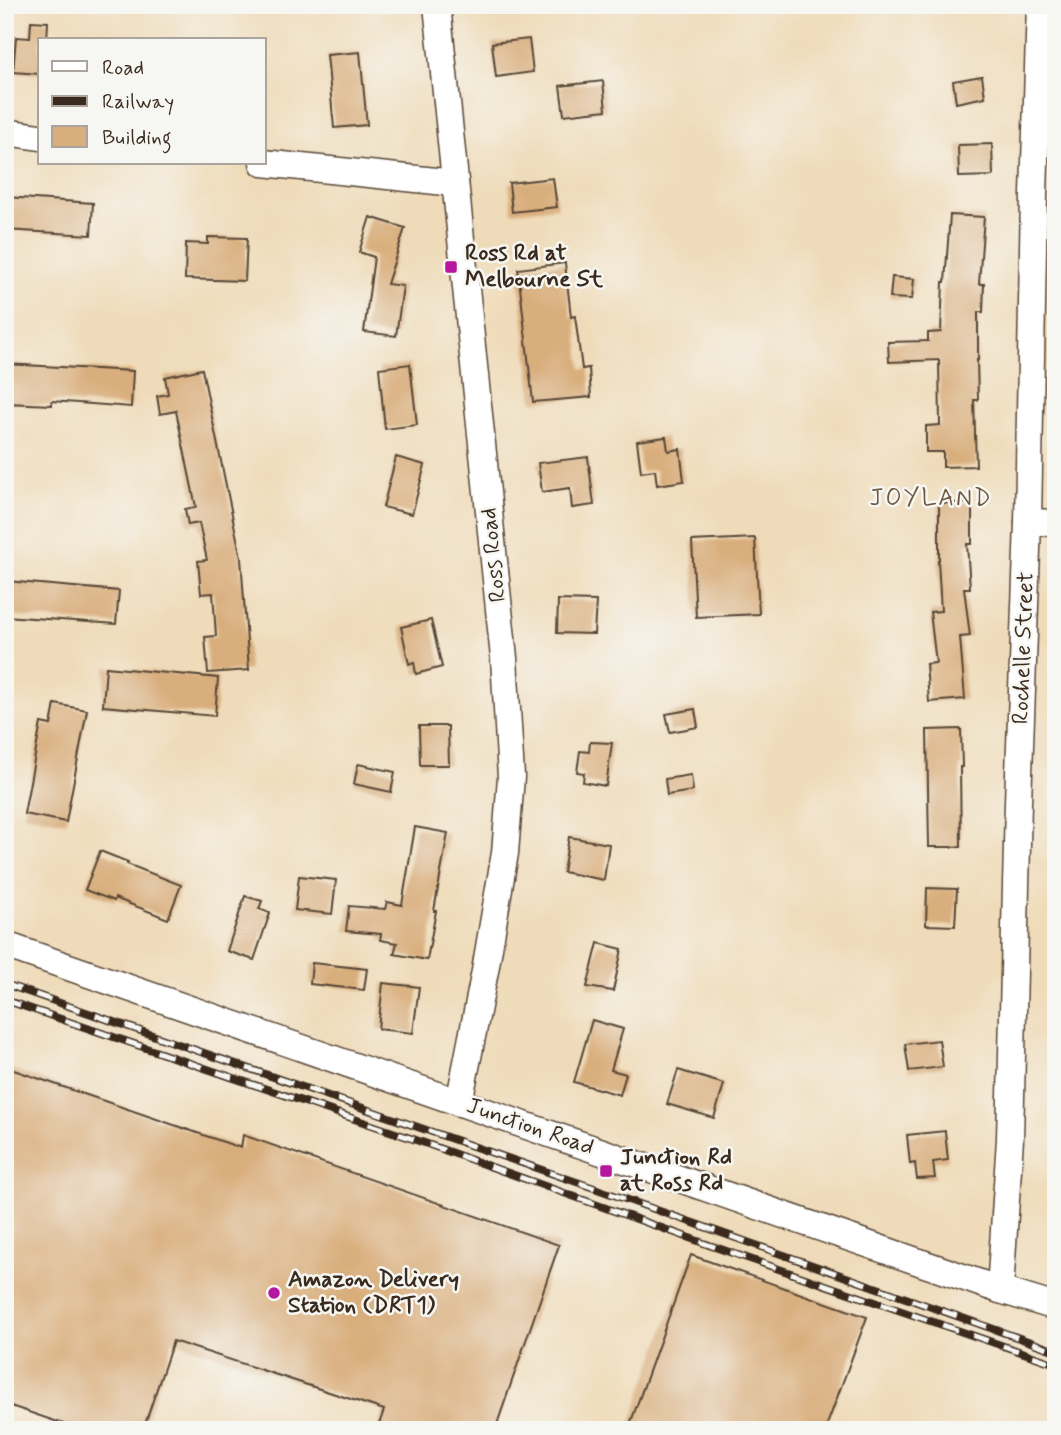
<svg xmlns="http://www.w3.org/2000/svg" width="1061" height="1435" font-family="Mynerve,sans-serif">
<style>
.building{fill:#d9ae7d}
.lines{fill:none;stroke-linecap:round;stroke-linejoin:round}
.minor-casing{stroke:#564535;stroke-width:29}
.minor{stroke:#fff;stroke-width:26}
.rail-casing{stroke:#3b2a1e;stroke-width:8}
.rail{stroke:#f6f6f2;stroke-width:5;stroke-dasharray:16;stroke-linecap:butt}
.poi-dot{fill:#b5179e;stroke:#f6f6f2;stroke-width:2.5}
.labels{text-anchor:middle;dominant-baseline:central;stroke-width:5;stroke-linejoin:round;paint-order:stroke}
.poi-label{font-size:23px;font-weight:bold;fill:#3b2a1e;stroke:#f6f6f2;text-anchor:start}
.street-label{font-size:23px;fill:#3b2a1e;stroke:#f6f6f2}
.neighbourhood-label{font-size:24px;letter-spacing:2px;fill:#72583f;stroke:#f6f6f2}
</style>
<rect width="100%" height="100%" fill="#f6f6f2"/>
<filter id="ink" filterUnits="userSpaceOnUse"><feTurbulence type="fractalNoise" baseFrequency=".0143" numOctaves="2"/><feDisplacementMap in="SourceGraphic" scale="14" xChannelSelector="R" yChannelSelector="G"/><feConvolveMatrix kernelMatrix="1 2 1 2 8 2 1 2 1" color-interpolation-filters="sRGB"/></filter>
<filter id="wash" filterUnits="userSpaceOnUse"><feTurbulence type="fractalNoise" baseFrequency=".00686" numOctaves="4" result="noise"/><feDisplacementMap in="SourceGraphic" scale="28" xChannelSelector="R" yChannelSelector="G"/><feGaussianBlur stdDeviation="1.57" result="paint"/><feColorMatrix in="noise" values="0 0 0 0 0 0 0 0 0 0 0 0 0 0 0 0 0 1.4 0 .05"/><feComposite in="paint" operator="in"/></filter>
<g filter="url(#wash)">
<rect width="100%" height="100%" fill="#efdbb9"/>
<g id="blocks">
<g class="building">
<path d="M 31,21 L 48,22 L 47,40 L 40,40 L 40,74 L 13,72 L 16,37 L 30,38 Z"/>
<path d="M 529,39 L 533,72 L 496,77 L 492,43 Z"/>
<path d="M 360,52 L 367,125 L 334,128 L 327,55 Z"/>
<path d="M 982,76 L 985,97 L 956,103 L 953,81 Z"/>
<path d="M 603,81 L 606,110 L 564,115 L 560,86 Z"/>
<path d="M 992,144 L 993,176 L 959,177 L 958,145 Z"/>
<path d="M 553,178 L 557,207 L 512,212 L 509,183 Z"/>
<path d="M 5,197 L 93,203 L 91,235 L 5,230 Z"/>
<path d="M 950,215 L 984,217 L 979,284 L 984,284 L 983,312 L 978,312 L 978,360 L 977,360 L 978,400 L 974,400 L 976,466 L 943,467 L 943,452 L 926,452 L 926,426 L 940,425 L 939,360 L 889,362 L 888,342 L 928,341 L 928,333 L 941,332 L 943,282 L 945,282 Z"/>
<path d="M 370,217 L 405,228 L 387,284 L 403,286 L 396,336 L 364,332 L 374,257 L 359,252 Z"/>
<path d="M 208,237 L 247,238 L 245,281 L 185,279 L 186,243 L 208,244 Z"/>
<path d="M 565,263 L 571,317 L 575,316 L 582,369 L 589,368 L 591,397 L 533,402 L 518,269 Z"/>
<path d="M 892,277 L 914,279 L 912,299 L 890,298 Z"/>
<path d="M 5,364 L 133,371 L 131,407 L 52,401 L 52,405 L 5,403 Z"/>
<path d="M 410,364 L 417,425 L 385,429 L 379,368 Z"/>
<path d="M 202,369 L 241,558 L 249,670 L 208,673 L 205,637 L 216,636 L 213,593 L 201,594 L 198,561 L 207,560 L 199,523 L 188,525 L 185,509 L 196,507 L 176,411 L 160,414 L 157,396 L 168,394 L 165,377 Z"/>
<path d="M 666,437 L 668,451 L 680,449 L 684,481 L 657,485 L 655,470 L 641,472 L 637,441 Z"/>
<path d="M 396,457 L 425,465 L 412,514 L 383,507 Z"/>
<path d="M 588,457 L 594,505 L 572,508 L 570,488 L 542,492 L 538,463 Z"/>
<path d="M 939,503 L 972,503 L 972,544 L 967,544 L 970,588 L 964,588 L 970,636 L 960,637 L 965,699 L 929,702 L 926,664 L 936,663 L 930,612 L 941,611 L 938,560 L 939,560 Z"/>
<path d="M 755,538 L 759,614 L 696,617 L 692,541 Z"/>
<path d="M 6,581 L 119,591 L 116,624 L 5,616 Z"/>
<path d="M 558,600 L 596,601 L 594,634 L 557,633 Z"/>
<path d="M 431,620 L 442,667 L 416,674 L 414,662 L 409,664 L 401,627 Z"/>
<path d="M 106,667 L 218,678 L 215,716 L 103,706 Z"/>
<path d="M 55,704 L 87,710 L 66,822 L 24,814 L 41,723 L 51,725 Z"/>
<path d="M 695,709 L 698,727 L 670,732 L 666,714 Z"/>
<path d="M 419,726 L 448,726 L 449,765 L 420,765 Z"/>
<path d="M 961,729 L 962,767 L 960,767 L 961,847 L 929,847 L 927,730 Z"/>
<path d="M 590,742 L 612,743 L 606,786 L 583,782 L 584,773 L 577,772 L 580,751 L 589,752 Z"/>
<path d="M 358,764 L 395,772 L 391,792 L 354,784 Z"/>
<path d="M 691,775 L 693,791 L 667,795 L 665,779 Z"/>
<path d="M 415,827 L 448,833 L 434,911 L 436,911 L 427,960 L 394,954 L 397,943 L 380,940 L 381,934 L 346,931 L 349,906 L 385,909 L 387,902 L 402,905 Z"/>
<path d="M 569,837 L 609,844 L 604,880 L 563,872 Z"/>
<path d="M 100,851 L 128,862 L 127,864 L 181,885 L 168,919 L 115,898 L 114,901 L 85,890 Z"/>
<path d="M 299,876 L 336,880 L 332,914 L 295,910 Z"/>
<path d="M 927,888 L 957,889 L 955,926 L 926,925 Z"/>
<path d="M 245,896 L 262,901 L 259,909 L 270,913 L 254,960 L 227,951 Z"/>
<path d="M 598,943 L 622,949 L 613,991 L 587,987 Z"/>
<path d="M 312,963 L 367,969 L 364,990 L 310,984 Z"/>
<path d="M 383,983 L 419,987 L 413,1033 L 378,1029 Z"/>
<path d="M 592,1020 L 623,1029 L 611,1070 L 626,1074 L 620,1095 L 574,1082 Z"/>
<path d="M 939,1040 L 943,1067 L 909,1071 L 905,1044 Z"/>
<path d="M 5,1067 L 241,1148 L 243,1135 L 559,1245 L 495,1430 L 377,1430 L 384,1410 L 173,1341 L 143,1430 L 81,1430 L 5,1404 Z"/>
<path d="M 678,1070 L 724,1084 L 714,1118 L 667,1104 Z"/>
<path d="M 945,1131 L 948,1160 L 933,1162 L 935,1178 L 917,1179 L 915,1163 L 910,1164 L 907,1135 Z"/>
<path d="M 691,1255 L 867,1317 L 825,1430 L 628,1430 Z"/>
</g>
</g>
</g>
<g filter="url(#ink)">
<use href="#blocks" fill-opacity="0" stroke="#564535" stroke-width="2"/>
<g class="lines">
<defs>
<g id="minor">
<path d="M 437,5 L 504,658 L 511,777 L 505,853 L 485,971 L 459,1103"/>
<path d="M 5,132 L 40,137"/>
<path d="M 263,163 L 455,183"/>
<path d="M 1028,522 L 1056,523"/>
<path d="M 5,945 L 1000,1290 L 1056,1307"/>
<path d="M 1000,1290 L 1010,1139 L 1018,802 L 1028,522 L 1034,194 L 1040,5"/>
</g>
</defs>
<use href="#minor" class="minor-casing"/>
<use href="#minor" class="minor"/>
<defs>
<g id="rail">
<path d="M 5,984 L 597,1189 L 1056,1351"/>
<path d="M 5,1000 L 419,1141 L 709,1245 L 1056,1364"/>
</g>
</defs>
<use href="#rail" class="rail-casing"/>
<use href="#rail" class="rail"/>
</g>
</g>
<g class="poi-dot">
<rect x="444" y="260" width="14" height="14" rx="3.5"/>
<rect x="599" y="1164" width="14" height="14" rx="3.5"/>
<circle cx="274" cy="1293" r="7"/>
</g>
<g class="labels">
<g class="poi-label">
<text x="465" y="254">Ross Rd at<tspan x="465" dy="26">Melbourne St</tspan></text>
<text x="620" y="1158">Junction Rd<tspan x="620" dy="26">at Ross Rd</tspan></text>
<text x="288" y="1280">Amazon Delivery<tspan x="288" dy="26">Station (DRT1)</tspan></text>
</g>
<g class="street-label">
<text transform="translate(494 555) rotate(-96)">Ross Road</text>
<text transform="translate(1024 648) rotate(-88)">Rochelle Street</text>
<text transform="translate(530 1127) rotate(19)">Junction Road</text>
</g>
<g class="neighbourhood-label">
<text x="931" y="498">JOYLAND</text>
</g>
</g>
<rect width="1061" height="1435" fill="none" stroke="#f6f6f2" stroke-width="28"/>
<rect x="38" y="38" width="228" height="126" fill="#f6f6f2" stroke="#aba49d" stroke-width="2"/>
<rect x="52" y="61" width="35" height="10" fill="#ffffff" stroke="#aba49d" stroke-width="2"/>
<text x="102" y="74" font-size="21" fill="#3b2a1e">Road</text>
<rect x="52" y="96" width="35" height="10" fill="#3b2a1e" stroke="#aba49d" stroke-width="2"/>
<text x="102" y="108" font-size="21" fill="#3b2a1e">Railway</text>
<rect x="52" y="126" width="35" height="21" fill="#d9ae7d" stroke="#aba49d" stroke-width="2"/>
<text x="102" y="144" font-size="21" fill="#3b2a1e">Building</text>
</svg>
